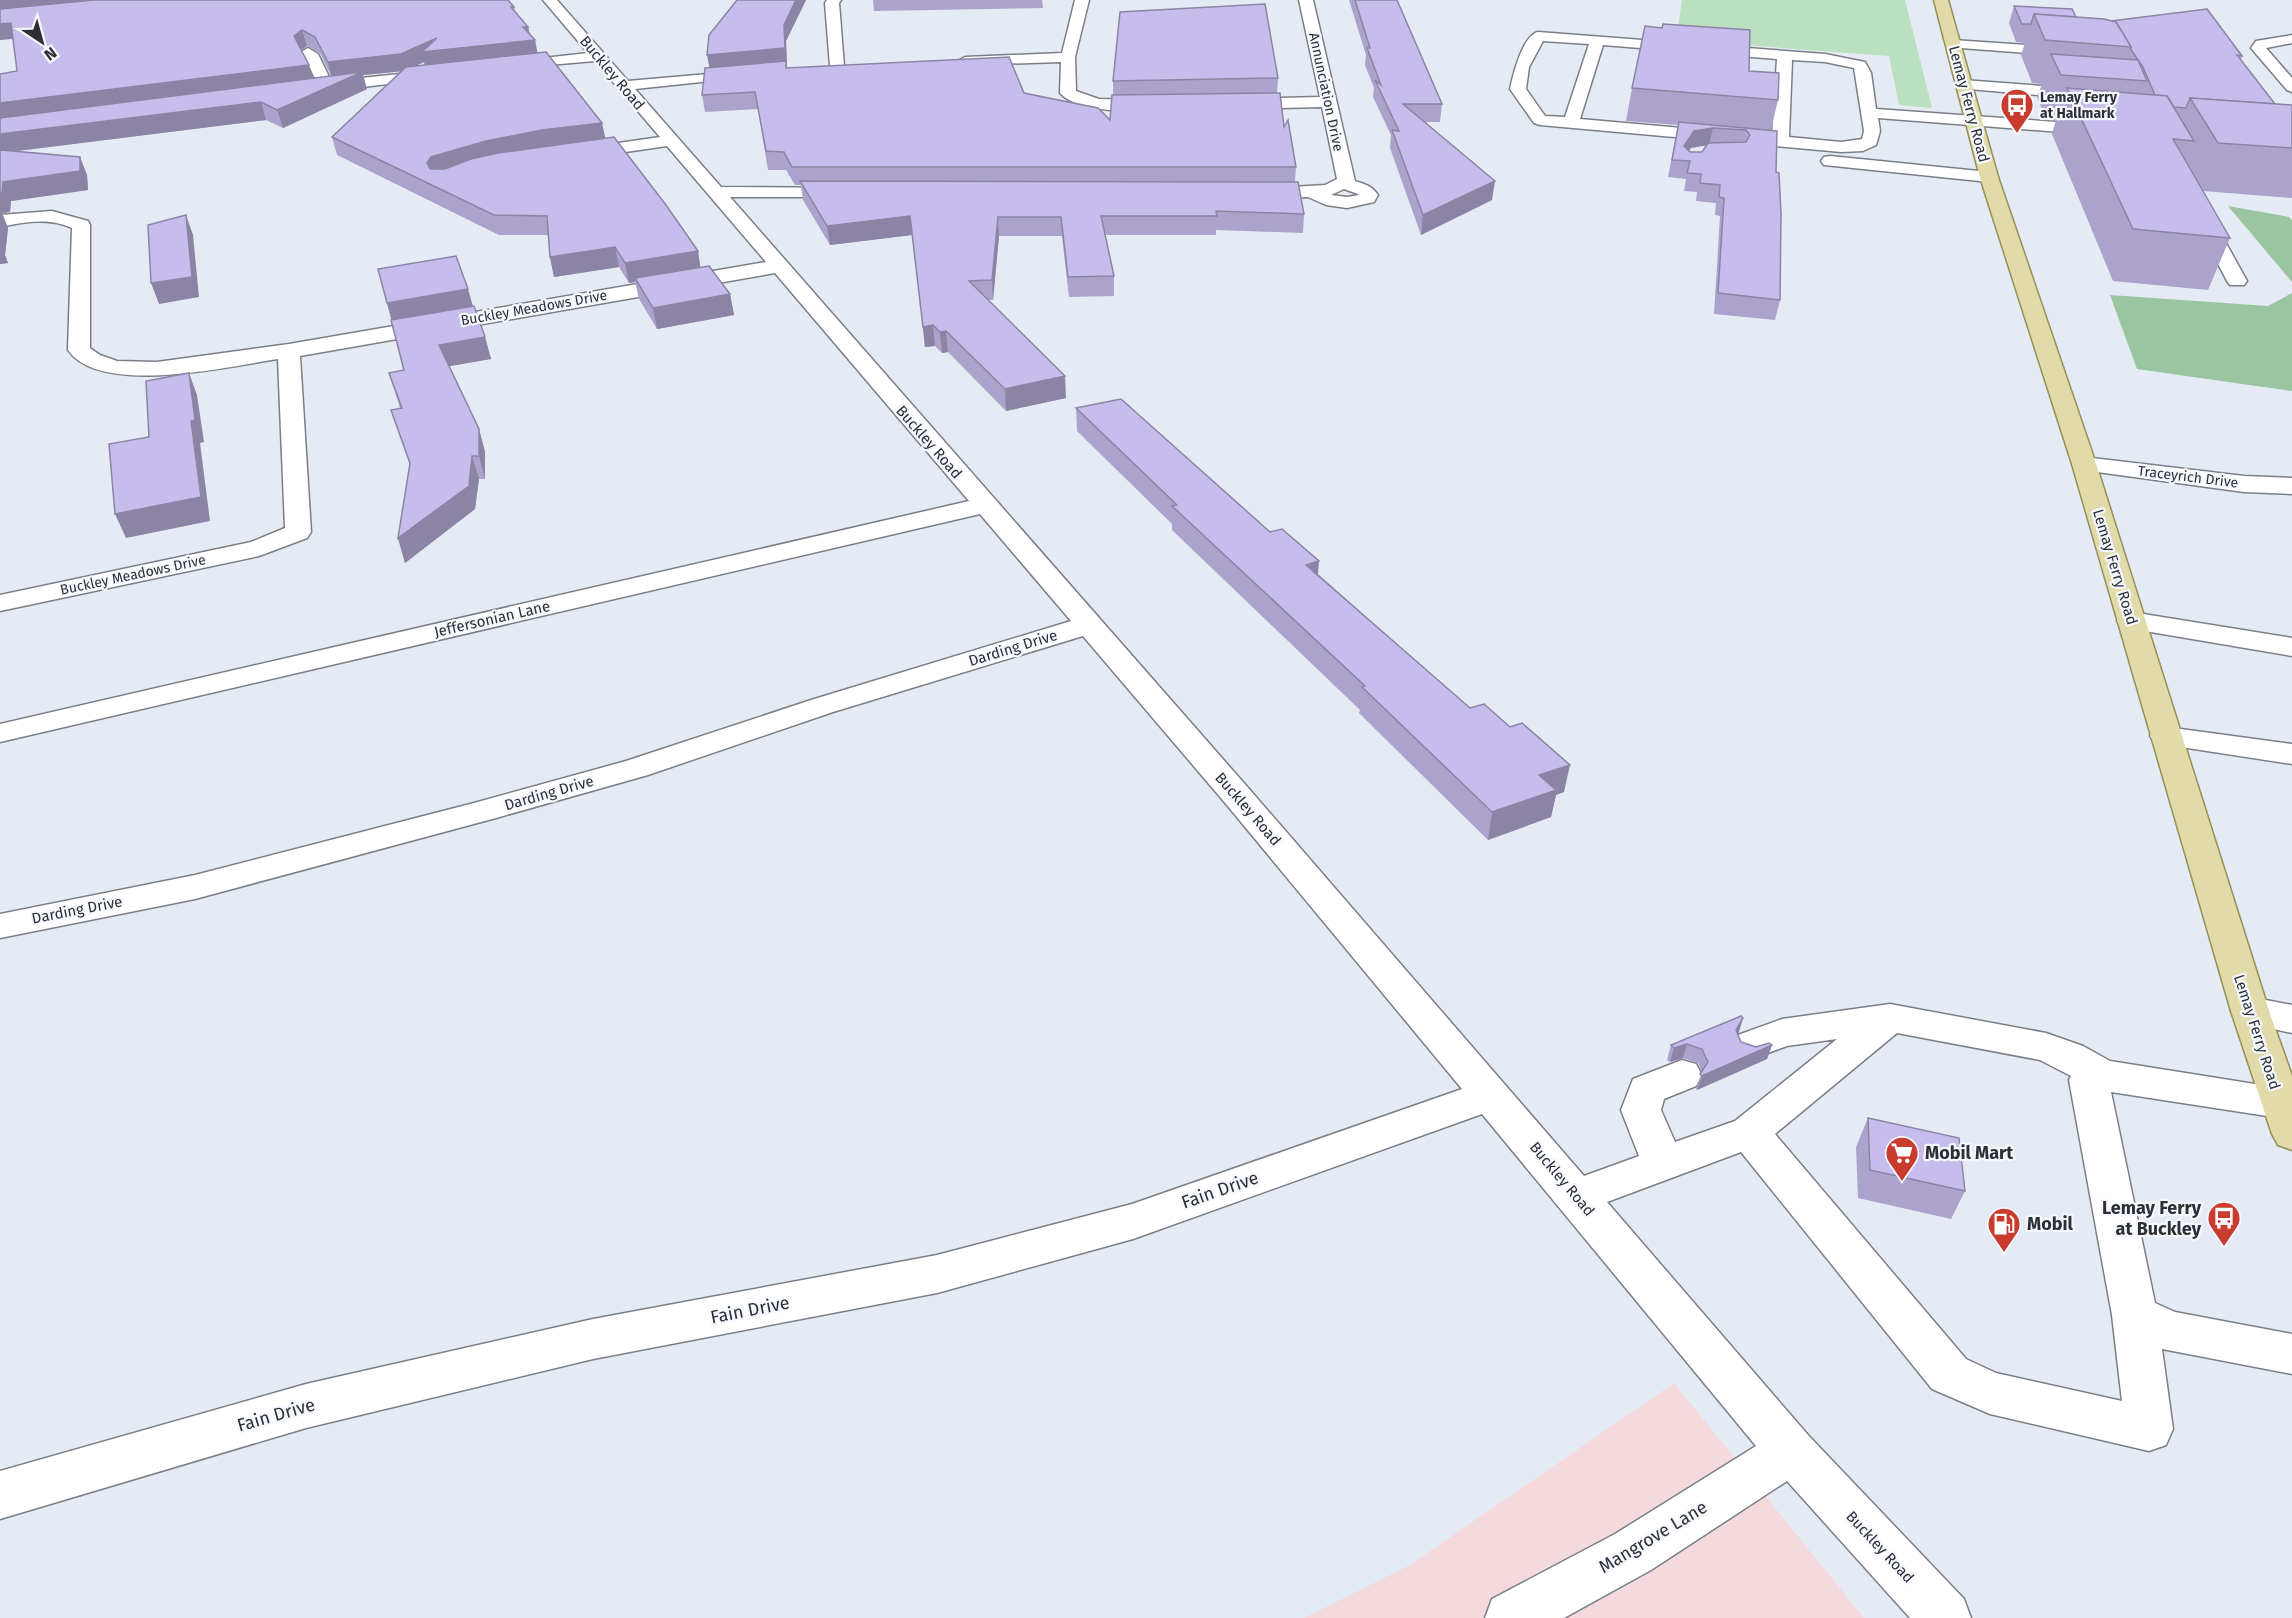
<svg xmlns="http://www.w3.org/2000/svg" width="2292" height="1618" font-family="'Fira Sans',sans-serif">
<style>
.commercial{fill:#f4d9dd}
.green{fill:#bbe0bf}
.forest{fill:#9bc4a0}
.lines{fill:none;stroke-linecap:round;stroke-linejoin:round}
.minor-casing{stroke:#7a7f87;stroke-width:3}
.major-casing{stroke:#958f5a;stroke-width:3}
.minor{fill:#fff;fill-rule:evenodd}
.major{fill:#e1daa9;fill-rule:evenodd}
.wall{fill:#aba3cb;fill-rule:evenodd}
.shaded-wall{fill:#8b84a5}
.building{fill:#c7bdec;stroke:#8b84a5;stroke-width:1.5;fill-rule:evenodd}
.labels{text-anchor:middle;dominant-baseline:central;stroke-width:4.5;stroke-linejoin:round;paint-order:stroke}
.far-street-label{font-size:14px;fill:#2d2f32;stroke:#f5f8fe}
.far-poi-label{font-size:14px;font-weight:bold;fill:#2d2f32;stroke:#f5f8fe;text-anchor:start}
.street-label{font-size:15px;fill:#2d2f32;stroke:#f5f8fe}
.near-poi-label{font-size:18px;font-weight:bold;fill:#2d2f32;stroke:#f5f8fe;text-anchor:start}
.near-street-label{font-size:18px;fill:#2d2f32;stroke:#f5f8fe}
</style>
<rect width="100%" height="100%" fill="#e5ebf4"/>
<path class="commercial" d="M 1674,1383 L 1864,1618 L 1304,1618 L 1410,1565 Z"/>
<path class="green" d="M 1682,0 L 1905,0 L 1932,108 L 1899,105 L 1889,56 L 1676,40 Z"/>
<g class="forest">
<path d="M 2228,206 L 2289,217 L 2292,220 L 2292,282 Z"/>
<path d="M 2292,293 L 2292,391 L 2137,369 L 2110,295 L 2268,306 Z"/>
</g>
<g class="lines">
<defs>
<g id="minor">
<path d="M 543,0 L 557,0 L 628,81 L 754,70 L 756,73 L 754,76 L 749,77 L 635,89 L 721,187 L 854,188 L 857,192 L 854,196 L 848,197 L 730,197 L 1250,790 L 1584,1176 L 1639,1156 L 1621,1110 L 1633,1079 L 1682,1060 L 1696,1064 L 1702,1075 L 1696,1086 L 1664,1099 L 1661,1110 L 1675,1142 L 1735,1121 L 1837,1039 L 1787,1046 L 1752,1059 L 1738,1055 L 1733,1045 L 1738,1035 L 1782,1019 L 1890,1004 L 2046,1033 L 2083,1046 L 2110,1061 L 2280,1088 L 2292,1091 L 2292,1115 L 2280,1118 L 2111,1092 L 2155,1303 L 2175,1312 L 2292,1334 L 2292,1374 L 2162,1349 L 2173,1429 L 2166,1445 L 2149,1451 L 1990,1414 L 1932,1389 L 1741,1152 L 1607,1202 L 1808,1435 L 1964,1599 L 1971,1618 L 1910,1618 L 1787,1481 L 1651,1570 L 1564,1618 L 1485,1618 L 1492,1599 L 1615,1534 L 1756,1446 L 1482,1114 L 1133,1239 L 937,1293 L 593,1359 L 306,1428 L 0,1519 L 0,1471 L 306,1384 L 593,1319 L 937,1255 L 1132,1204 L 1462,1089 L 1226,804 L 1083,636 L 833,712 L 648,775 L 496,818 L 195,899 L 0,938 L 0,914 L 195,875 L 474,803 L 626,761 L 811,700 L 1071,621 L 980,514 L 0,742 L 0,724 L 969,501 L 775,273 L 300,356 L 311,532 L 307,538 L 259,556 L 0,611 L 0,595 L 251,542 L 285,528 L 278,359 C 230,366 100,397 68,350 L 72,228 C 49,217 24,222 0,227 L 0,215 L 52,211 L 88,221 L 90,225 L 90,348 L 100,355 L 117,361 L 157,362 L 289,344 L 766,262 L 667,146 L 577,159 L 571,158 L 569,154 L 571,150 L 577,149 L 660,137 L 595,61 L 503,69 L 501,66 L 508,62 L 588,53 ZM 1897,1033 L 2040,1060 L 2071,1076 L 2069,1080 L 2112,1315 L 2122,1401 L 1996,1373 L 1966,1359 L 1775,1134 Z"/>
<path d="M 827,0 L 841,0 L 839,3 L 844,66 L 837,70 L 830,66 L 825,3 Z"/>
<path d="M 1075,0 L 1089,0 L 1075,57 L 1076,91 L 1099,99 L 1155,100 L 1163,105 L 1161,108 C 1138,114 1076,112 1060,93 L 1061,62 L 965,65 L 958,61 L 965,57 L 1062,53 Z"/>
<path d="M 1299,0 L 1313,0 L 1355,181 C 1365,184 1372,186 1378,195 L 1374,202 L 1347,208 L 1326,205 L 1308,197 L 1256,199 L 1250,198 L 1247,194 L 1250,190 L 1256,189 L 1325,185 L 1337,179 L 1322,107 L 1237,109 L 1229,104 L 1237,99 L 1320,97 ZM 1344,189 L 1358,194 L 1359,195 L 1347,197 L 1331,195 Z"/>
<path d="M 1538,32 L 1825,54 L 1865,62 L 1871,73 L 1876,109 L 2099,125 L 2107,130 L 2099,135 L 1878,118 L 1880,131 L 1876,145 L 1863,151 L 1841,152 L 1540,125 L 1534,123 L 1510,89 C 1513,75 1523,35 1538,32 ZM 1543,41 L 1589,44 L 1565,117 L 1545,116 L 1526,89 L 1529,67 ZM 1603,45 L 1777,59 L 1772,136 L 1580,119 ZM 1792,60 L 1825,62 L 1854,68 L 1864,131 L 1862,139 L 1841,142 L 1789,137 Z"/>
<path d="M 2292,35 L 2292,43 L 2266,48 L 2292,78 L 2292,92 L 2287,90 L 2251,48 L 2256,41 Z"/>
<path d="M 1953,40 L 2069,48 L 2076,52 L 2069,56 L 1948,47 L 1946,44 Z"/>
<path d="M 308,48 L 318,54 L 331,81 L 439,70 L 446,74 L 439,78 L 320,92 L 312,87 L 317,83 L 306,59 L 301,52 Z"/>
<path d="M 1963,80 L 2083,89 L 2091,94 L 2083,99 L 1958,88 L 1955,85 Z"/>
<path d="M 1830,156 L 1989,172 L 1995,173 L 1998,177 L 1995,181 L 1989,182 L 1824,165 L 1821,161 L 1824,157 Z"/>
<path d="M 2202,210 L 2209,212 L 2211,216 L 2247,281 L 2244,285 L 2230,285 L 2227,281 L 2193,216 L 2195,212 Z"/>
<path d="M 2084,457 L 2244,476 L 2292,478 L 2292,494 L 2244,492 L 2075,469 L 2072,464 L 2075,459 Z"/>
<path d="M 2131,612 L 2292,638 L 2292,656 L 2121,627 L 2117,621 L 2121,615 Z"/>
<path d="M 2166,727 L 2292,744 L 2292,764 L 2155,743 L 2150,736 L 2155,729 Z"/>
<path d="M 2250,997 L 2292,1005 L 2292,1033 L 2237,1021 L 2231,1011 L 2237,1001 Z"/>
</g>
<path id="major" d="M 1934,0 L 1948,0 L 1998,177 L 2096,464 L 2269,1011 L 2292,1076 L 2292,1150 L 2278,1145 L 2272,1134 L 2231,1011 L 2072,464 L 1980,177 Z"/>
</defs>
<use href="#minor" class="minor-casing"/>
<use href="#major" class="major-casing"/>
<use href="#minor" class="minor"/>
<use href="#major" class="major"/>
</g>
<g class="wall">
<path d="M 0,0 L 514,7 L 515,11 L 528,27 L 530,35 L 535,40 L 537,53 L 605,138 L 698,251 L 700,267 L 730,294 L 734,315 L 657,329 L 639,299 L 635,282 L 629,283 L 619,267 L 554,277 L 550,257 L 548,235 L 499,235 L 337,155 L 332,137 L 402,71 L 363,75 L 367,89 L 283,128 L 266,120 L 17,151 L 80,157 L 87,175 L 88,190 L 11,201 L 10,212 L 2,213 L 8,228 L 5,255 L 8,263 L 0,264 L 0,74 L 17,71 L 13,39 L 0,40 ZM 307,46 L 320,53 L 331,76 L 313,78 L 301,50 ZM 424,62 L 425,65 L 415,66 Z"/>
<path d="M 737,0 L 806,0 L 786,41 L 787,68 L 1024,93 L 1110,120 L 1113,95 L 1113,81 L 1278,78 L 1277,93 L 1284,127 L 1296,167 L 1295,182 L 1304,214 L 1303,233 L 1216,230 L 1216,235 L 1105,235 L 1114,276 L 1114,296 L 1069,297 L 1062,236 L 999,236 L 993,300 L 988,300 L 1066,398 L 1006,411 L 948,352 L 942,353 L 935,346 L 925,347 L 912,235 L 830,245 L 803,200 L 801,185 L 795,185 L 786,170 L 768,170 L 758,109 L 705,112 L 702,95 L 709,68 Z"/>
<path d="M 873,0 L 1042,0 L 1043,8 L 874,11 Z"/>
<path d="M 1349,0 L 1397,0 L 1442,104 L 1440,122 L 1424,122 L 1492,200 L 1421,235 L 1390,148 L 1391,135 L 1373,97 L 1374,88 L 1365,65 L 1366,55 Z"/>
<path d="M 2014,6 L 2076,17 L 2242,56 L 2241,60 L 2275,104 L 2292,105 L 2292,198 L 2203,191 L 2230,238 L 2208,290 L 2113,281 L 2052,134 L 2056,120 L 2046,119 L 2037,97 L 2042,84 L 2032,83 L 2021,55 L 2025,43 L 2016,42 L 2009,23 Z"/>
<path d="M 1662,28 L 1749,71 L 1778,100 L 1771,130 L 1776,172 L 1780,300 L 1775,320 L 1714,314 L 1720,216 L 1715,215 L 1716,203 L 1696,201 L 1697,192 L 1684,191 L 1686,179 L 1668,177 L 1678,125 L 1626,121 L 1632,88 ZM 1706,145 L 1702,152 L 1690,152 L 1689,151 L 1691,148 Z"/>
<path d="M 387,303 L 473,306 L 485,337 L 491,359 L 449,366 L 479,429 L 485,452 L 485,479 L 479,479 L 475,509 L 405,563 L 398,538 L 410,466 L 391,410 L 400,408 L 389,373 L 404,370 Z"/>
<path d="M 1076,408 L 1318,574 L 1564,792 L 1556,795 L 1551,817 L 1488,840 L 1359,713 L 1360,710 L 1172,530 L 1172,524 L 1168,520 L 1077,431 Z"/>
<path d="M 1743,1018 L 1737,1034 L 1741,1042 L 1756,1047 L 1772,1045 L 1767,1059 L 1697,1090 L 1696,1089 L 1702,1072 L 1698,1063 L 1683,1058 L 1670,1062 L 1667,1060 L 1671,1045 Z"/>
<path d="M 1868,1118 L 1965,1191 L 1951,1219 L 1858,1198 L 1856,1147 Z"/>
</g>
<g class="shaded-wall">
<path d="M 0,0 L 127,0 L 0,13 Z"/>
<path d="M 796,0 L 806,0 L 786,41 L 787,64 L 786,65 L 788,77 L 710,71 L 707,55 L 784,25 Z"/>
<path d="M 11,23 L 17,38 L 0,40 L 0,24 Z"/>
<path d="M 528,27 L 531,40 L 535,40 L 538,56 L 426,68 L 424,62 L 405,71 L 363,75 L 367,89 L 283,128 L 277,110 L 332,79 L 328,62 L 437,38 Z"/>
<path d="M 302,30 L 307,46 L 299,52 L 294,36 Z"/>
<path d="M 309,65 L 314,81 L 0,122 L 0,103 Z"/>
<path d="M 261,102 L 266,120 L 9,152 L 1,150 L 1,134 Z"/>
<path d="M 602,123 L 606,141 L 436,176 L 427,163 L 431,157 L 486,141 L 542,130 Z"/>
<path d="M 1713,128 L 1709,145 L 1691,148 L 1682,161 L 1684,146 L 1694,131 Z"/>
<path d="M 80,157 L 87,175 L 88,190 L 11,201 L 10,212 L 2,213 L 8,228 L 5,255 L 8,263 L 0,264 L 0,269 L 0,193 L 3,182 Z"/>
<path d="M 1495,181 L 1492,200 L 1421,235 L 1423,215 Z"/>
<path d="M 186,215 L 193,235 L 199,297 L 159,304 L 151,283 Z"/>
<path d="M 910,216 L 912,235 L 830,245 L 827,226 Z"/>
<path d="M 998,217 L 999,236 L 993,300 L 992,280 Z"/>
<path d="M 615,247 L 619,267 L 554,277 L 550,257 Z"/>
<path d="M 698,251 L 701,271 L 635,278 L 635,282 L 629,283 L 625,263 Z"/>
<path d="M 468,289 L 474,310 L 393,324 L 387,303 Z"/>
<path d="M 730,294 L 734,315 L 657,329 L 653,308 Z"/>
<path d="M 933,325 L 935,346 L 925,347 L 923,327 Z"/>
<path d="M 946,331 L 948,352 L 942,353 L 940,332 Z"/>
<path d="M 485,337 L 491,359 L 445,367 L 439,345 Z"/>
<path d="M 189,373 L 197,395 L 204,442 L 200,443 L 210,521 L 126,538 L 115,514 L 191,421 Z"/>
<path d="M 1065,376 L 1066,398 L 1006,411 L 1005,389 Z"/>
<path d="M 479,429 L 485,452 L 485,479 L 479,456 Z"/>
<path d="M 472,456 L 479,479 L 475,509 L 405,563 L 398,538 Z"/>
<path d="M 1319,561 L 1317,586 L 1306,565 Z"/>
<path d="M 1570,765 L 1564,792 L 1556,795 L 1551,817 L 1488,840 L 1492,812 L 1539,775 Z"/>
<path d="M 1743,1018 L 1739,1032 L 1731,1044 L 1736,1030 Z"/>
<path d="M 1687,1044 L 1683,1058 L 1670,1062 L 1674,1048 Z"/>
<path d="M 1772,1045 L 1767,1059 L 1697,1090 L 1702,1076 Z"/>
</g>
<g class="building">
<path d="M 94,0 L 508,0 L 514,7 L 511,7 L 528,27 L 523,27 L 535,40 L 422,52 L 437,38 L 401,54 L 328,62 L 315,37 L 302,30 L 294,36 L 309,65 L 0,103 L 0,74 L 17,71 L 11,23 L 0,24 L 0,9 Z"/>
<path d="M 737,0 L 796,0 L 784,25 L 785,48 L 707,55 L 709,35 Z"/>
<path d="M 1355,0 L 1397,0 L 1442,104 L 1403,104 L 1495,181 L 1423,215 L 1392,130 L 1399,131 L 1375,80 L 1381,85 L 1367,48 L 1370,48 Z"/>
<path d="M 1265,4 L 1278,78 L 1113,81 L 1120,12 Z"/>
<path d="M 2014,6 L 2072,9 L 2076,17 L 2034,14 L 2031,24 L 2022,24 Z"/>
<path d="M 2207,9 L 2242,56 L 2237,55 L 2275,104 L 2190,98 L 2186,108 L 2174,107 L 2167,96 L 2155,95 L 2143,67 L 2130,48 L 2131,47 L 2116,22 L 2111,21 Z"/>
<path d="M 2034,14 L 2104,19 L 2116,22 L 2131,47 L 2045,40 Z"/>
<path d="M 1663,24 L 1750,30 L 1749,71 L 1779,73 L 1778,100 L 1632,88 L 1645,26 L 1662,28 Z"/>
<path d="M 546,52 L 602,123 L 542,130 L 486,141 L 431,157 L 427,163 L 430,169 L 445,169 L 471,159 L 498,153 L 614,137 L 666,205 L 698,251 L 625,263 L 615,247 L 550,257 L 547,216 L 494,215 L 332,137 L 406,67 Z"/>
<path d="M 2051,54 L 2138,60 L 2147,81 L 2061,75 Z"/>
<path d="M 1009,57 L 1024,93 L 1098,108 L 1110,120 L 1112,95 L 1280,93 L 1284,127 L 1288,120 L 1296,167 L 792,167 L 784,152 L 766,151 L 755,92 L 702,95 L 705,68 L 786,61 L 786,68 Z"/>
<path d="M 362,72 L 277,110 L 261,102 L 1,134 L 1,150 L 80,157 L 80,171 L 3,182 L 2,193 L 0,193 L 0,118 Z"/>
<path d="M 2067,88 L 2167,96 L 2194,141 L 2173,139 L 2230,238 L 2133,229 Z"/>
<path d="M 2190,98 L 2292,105 L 2292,148 L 2218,143 Z"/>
<path d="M 1679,122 L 1777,131 L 1776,172 L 1779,173 L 1781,214 L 1780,300 L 1718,293 L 1724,198 L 1719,197 L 1720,185 L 1700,183 L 1701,174 L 1687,173 L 1690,161 L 1672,160 ZM 1713,128 L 1746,130 L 1750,135 L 1746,142 L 1708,143 L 1702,152 L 1690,152 L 1684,146 L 1694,131 Z"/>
<path d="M 800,181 L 1298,182 L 1304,214 L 1216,211 L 1217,216 L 1101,216 L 1114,276 L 1068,277 L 1061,217 L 998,217 L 992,280 L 969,281 L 1065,376 L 1005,389 L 946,331 L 940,332 L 933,325 L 923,327 L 910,216 L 827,226 Z"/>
<path d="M 186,215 L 192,277 L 151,283 L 148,225 Z"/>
<path d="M 456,256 L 468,289 L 387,303 L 378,269 Z"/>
<path d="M 709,266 L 730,294 L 653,308 L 635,278 Z"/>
<path d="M 474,306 L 485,337 L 439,345 L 479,429 L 479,456 L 472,456 L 469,486 L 398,538 L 410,463 L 391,410 L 402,408 L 389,373 L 404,370 L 391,320 Z"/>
<path d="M 189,373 L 195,420 L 191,421 L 201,497 L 115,514 L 109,444 L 149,437 L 146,381 Z"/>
<path d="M 1121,399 L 1270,532 L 1282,529 L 1319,561 L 1306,565 L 1470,708 L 1484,704 L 1510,727 L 1522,723 L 1570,765 L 1539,775 L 1556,790 L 1492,812 L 1362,687 L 1365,686 L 1172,506 L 1177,505 L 1076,408 Z"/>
<path d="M 1741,1016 L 1743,1018 L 1736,1030 L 1741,1042 L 1756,1047 L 1769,1043 L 1772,1045 L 1702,1076 L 1700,1074 L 1708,1062 L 1702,1049 L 1687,1044 L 1674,1048 L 1671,1045 Z"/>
<path d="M 1868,1118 L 1959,1138 L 1965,1191 L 1870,1170 Z"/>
</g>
<defs>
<symbol id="bus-pin" viewBox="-11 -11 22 30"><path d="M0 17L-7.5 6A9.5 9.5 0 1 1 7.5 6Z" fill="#c83b2d" stroke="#f5f8fe"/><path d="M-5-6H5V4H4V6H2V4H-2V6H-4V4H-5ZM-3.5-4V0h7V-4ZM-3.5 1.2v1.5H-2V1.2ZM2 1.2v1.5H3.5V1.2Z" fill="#fff"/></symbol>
<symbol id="supermarket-pin" viewBox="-11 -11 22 30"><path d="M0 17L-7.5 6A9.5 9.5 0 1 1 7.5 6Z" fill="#c83b2d" stroke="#f5f8fe"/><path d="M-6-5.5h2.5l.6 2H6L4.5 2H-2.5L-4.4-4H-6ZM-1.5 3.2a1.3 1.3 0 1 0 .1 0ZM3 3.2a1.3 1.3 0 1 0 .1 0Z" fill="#fff"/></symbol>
<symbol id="fuel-pin" viewBox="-11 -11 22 30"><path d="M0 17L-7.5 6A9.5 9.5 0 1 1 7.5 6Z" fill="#c83b2d" stroke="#f5f8fe"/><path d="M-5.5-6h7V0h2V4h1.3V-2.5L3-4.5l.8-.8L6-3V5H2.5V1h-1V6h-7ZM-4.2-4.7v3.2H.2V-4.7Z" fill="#fff"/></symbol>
</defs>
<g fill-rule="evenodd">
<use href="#bus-pin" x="1998" y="86" width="38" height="52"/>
<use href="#supermarket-pin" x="1883" y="1134" width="38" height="52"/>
<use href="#bus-pin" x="2205" y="1199" width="38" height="52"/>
<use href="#fuel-pin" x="1985" y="1205" width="38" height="52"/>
</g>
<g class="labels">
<g class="far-street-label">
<text transform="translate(1326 92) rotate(78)">Annunciation Drive</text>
<text transform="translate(534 308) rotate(-10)">Buckley Meadows Drive</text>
<text transform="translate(2188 477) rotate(7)">Traceyrich Drive</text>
<text transform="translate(133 575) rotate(-12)">Buckley Meadows Drive</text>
</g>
<g class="far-poi-label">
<text x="2040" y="97">Lemay Ferry<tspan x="2040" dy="16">at Hallmark</tspan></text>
</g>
<g class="street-label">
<text transform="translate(612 73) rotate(50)">Buckley Road</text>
<text transform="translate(1969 104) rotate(75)">Lemay Ferry Road</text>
<text transform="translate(929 442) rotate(49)">Buckley Road</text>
<text transform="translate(2115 567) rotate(73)">Lemay Ferry Road</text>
<text transform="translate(492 619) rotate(-13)">Jeffersonian Lane</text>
<text transform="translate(1013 648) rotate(-17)">Darding Drive</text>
<text transform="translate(549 793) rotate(-16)">Darding Drive</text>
<text transform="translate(1248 809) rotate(49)">Buckley Road</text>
<text transform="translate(77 910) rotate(-11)">Darding Drive</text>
<text transform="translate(2257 1032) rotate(72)">Lemay Ferry Road</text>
<text transform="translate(1562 1179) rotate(50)">Buckley Road</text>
<text transform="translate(1880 1547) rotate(47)">Buckley Road</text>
</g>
<g class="near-poi-label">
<text x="1925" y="1153">Mobil Mart</text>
<text x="2201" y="1208" text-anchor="end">Lemay Ferry<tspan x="2201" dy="21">at Buckley</tspan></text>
<text x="2027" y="1224">Mobil</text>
</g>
<g class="near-street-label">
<text transform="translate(1220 1190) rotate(-19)">Fain Drive</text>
<text transform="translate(750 1310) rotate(-11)">Fain Drive</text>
<text transform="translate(276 1415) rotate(-16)">Fain Drive</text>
<text transform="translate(1653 1537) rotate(-31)">Mangrove Lane</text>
</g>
</g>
<g transform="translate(42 42) rotate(144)" stroke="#f5f8fe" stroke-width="4.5" paint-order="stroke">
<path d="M0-4.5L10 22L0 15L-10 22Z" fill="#2d2f32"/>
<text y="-9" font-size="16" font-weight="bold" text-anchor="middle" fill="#2d2f32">N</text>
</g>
</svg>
